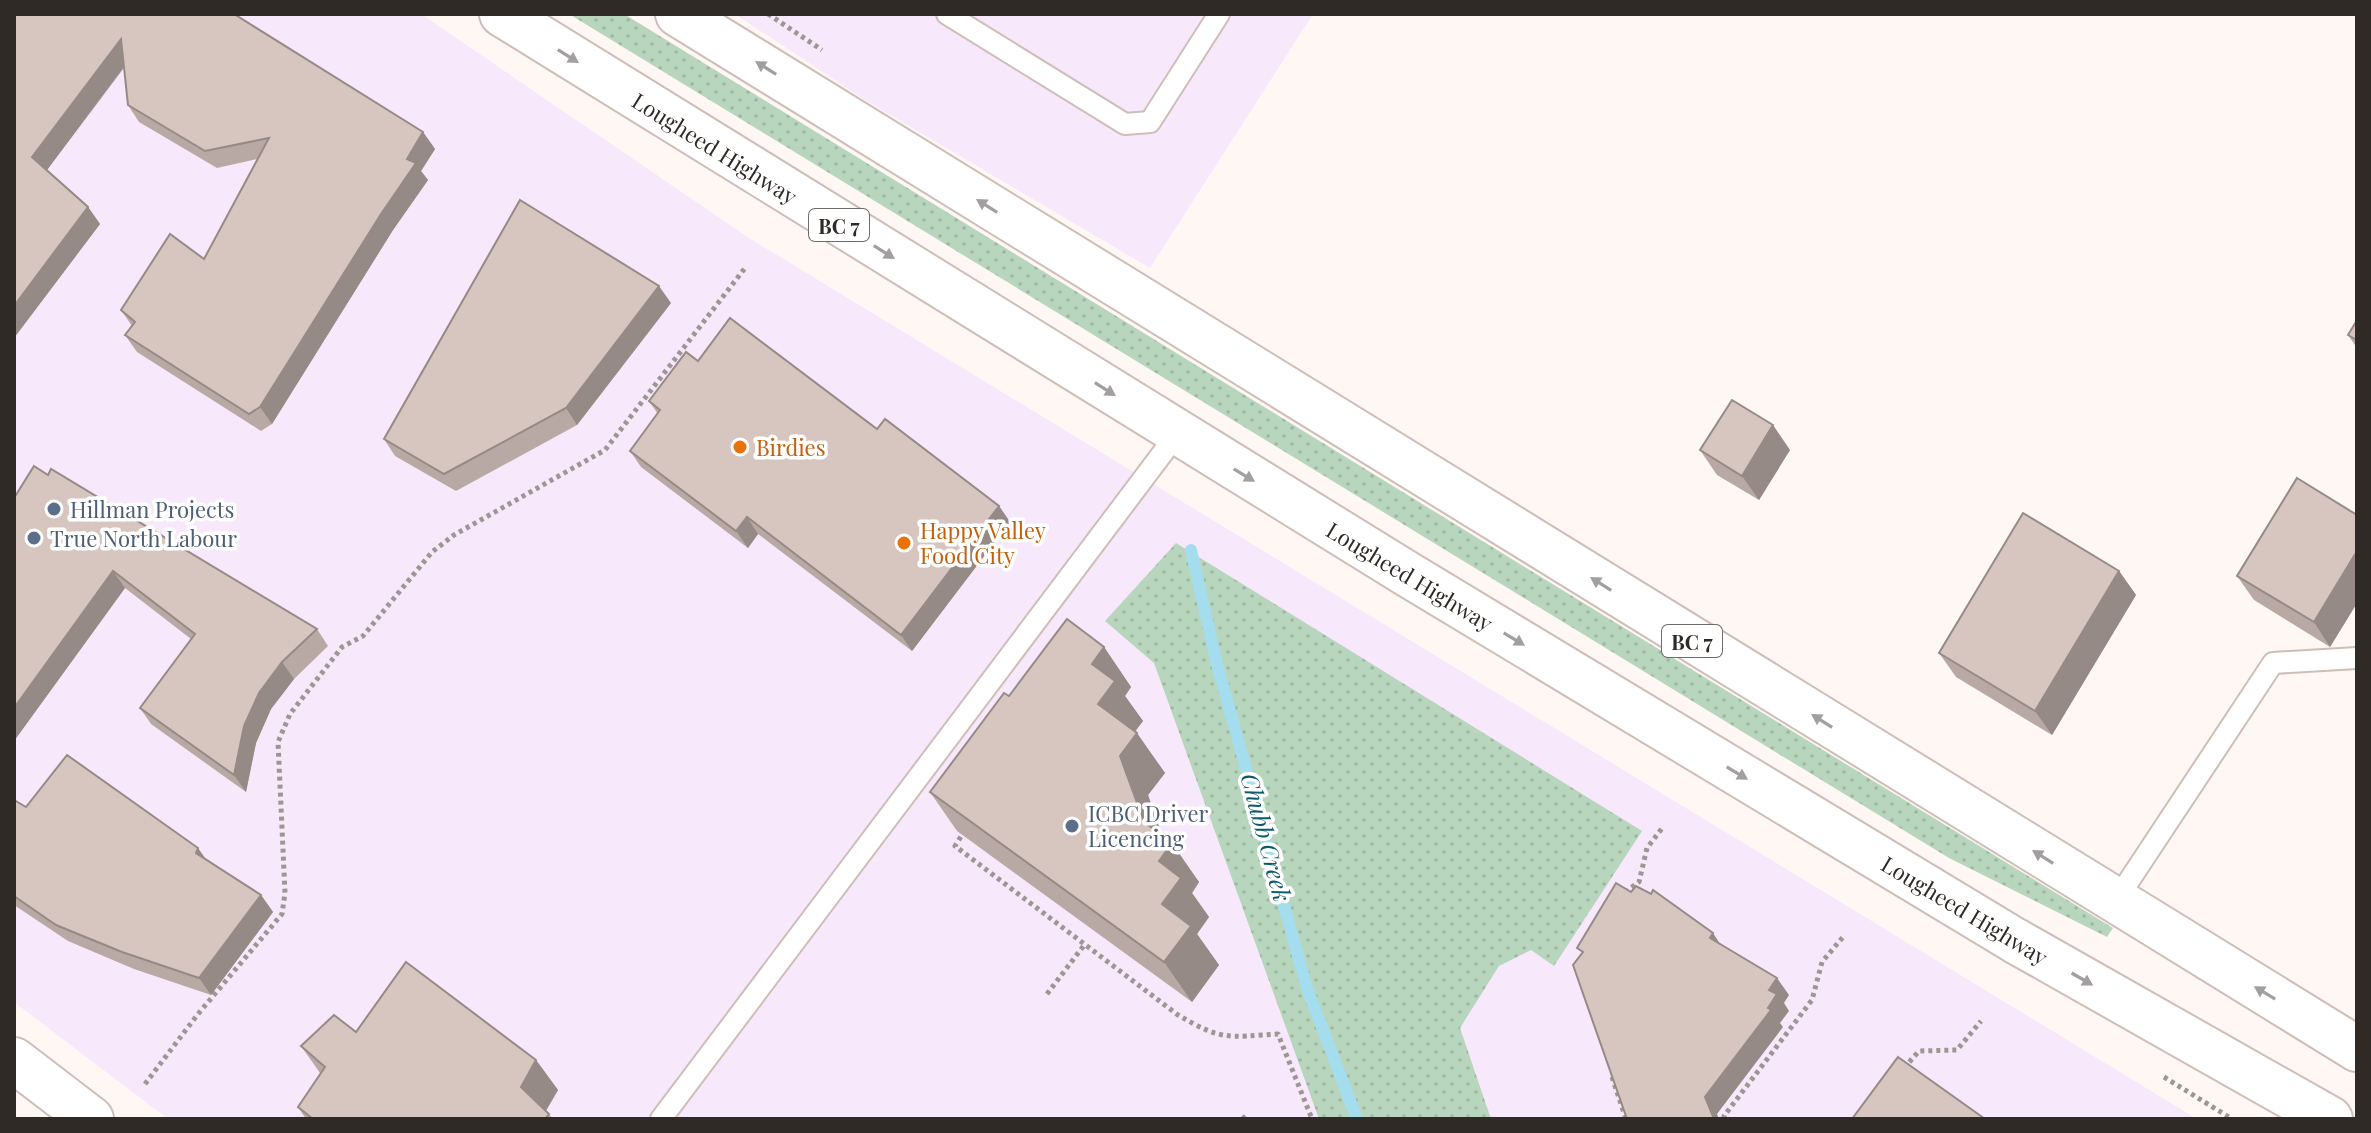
<svg xmlns="http://www.w3.org/2000/svg" width="2371" height="1133" font-family="'Playfair Display',serif">
<style>
.commercial{fill:#f8e8fb}
.grass{fill:url(#grass-dots)}
.lines{fill:none;stroke-linecap:round;stroke-linejoin:round}
.stream{stroke:#a4deee;stroke-width:12}
.service-casing{stroke:#cfbeb7;stroke-width:24}
.tertiary-casing{stroke:#cfbeb7;stroke-width:48}
.primary-casing{stroke:#cfbeb7;stroke-width:48}
.path{stroke:#9d9794;stroke-width:5;stroke-dasharray:4 4;stroke-linecap:butt}
.service{stroke:#fff;stroke-width:20}
.tertiary{stroke:#fff;stroke-width:44}
.primary{stroke:#fff;stroke-width:44}
.wall{fill:#b9a9a5}
.shaded-wall{fill:#968a86}
.building{fill:#d7c5c0;stroke:#968a86;stroke-width:2}
.oneway{fill:#a29f9e}
.food-dot{fill:#e8710a;stroke:#fff;stroke-width:3}
.service-dot{fill:#5c6f8a;stroke:#fff;stroke-width:3}
.labels{text-anchor:middle;dominant-baseline:central;stroke-width:7;stroke-linejoin:round;paint-order:stroke}
.shield{fill:#fff;stroke:#6e6a68;stroke-width:2}
.shield-label{font-size:20px;font-weight:bold;fill:#302a27}
.street-label{font-size:22px;fill:#302a27;stroke:#fff}
.food-label{font-size:22px;fill:#c56008;stroke:#fff;text-anchor:start}
.service-label{font-size:22px;fill:#4e5e75;stroke:#fff;text-anchor:start}
.water-label{font-size:24px;font-style:italic;fill:#0b5b6b;stroke:#fff}
</style>
<defs>
<pattern id="grass-dots" width="8" height="8" patternUnits="userSpaceOnUse" patternTransform="scale(2)"><rect width="8" height="8" fill="#b7d6bd"/><path d="M2 2h.1M6 6h.1" fill="none" stroke="#9eb8a2" stroke-width="1.8" stroke-linecap="round"/></pattern>
</defs>
<rect width="100%" height="100%" fill="#fef7f4"/>
<g class="commercial">
<path d="M 14,14 L 421,14 L 749,238 L 2197,1119 L 168,1119 L 14,1002 Z"/>
<path d="M 735,14 L 1313,14 L 1150,268 L 868,102 Z"/>
</g>
<g class="grass">
<path d="M 569,14 L 624,14 L 2113,928 L 2107,937 L 1949,858 Z"/>
<path d="M 1176,543 L 1642,831 L 1554,966 L 1531,950 L 1499,966 L 1460,1028 L 1491,1119 L 1319,1119 L 1154,663 L 1105,621 Z"/>
</g>
<g class="lines">
<path class="stream" d="M 1191,550 L 1217,664 L 1307,988 L 1357,1119"/>
<defs>
<g id="service">
<path d="M 947,14 L 1125,124 L 1150,122 L 1219,14"/>
<path d="M 2115,902 L 2273,663 L 2357,658"/>
<path d="M 661,1119 L 1177,434"/>
</g>
<path id="tertiary" d="M 14,1060 L 91,1119"/>
<g id="primary">
<path d="M 502,14 L 1409,575 L 2014,940 L 2330,1119"/>
<path d="M 678,14 L 2357,1049"/>
</g>
</defs>
<use href="#service" class="service-casing"/>
<use href="#tertiary" class="tertiary-casing"/>
<use href="#primary" class="primary-casing"/>
<g class="path">
<path d="M 768,14 L 822,50"/>
<path d="M 965,830 L 955,846 L 1178,1015 C 1222,1041 1228,1037 1278,1034 L 1312,1119"/>
<path d="M 1625,892 L 1639,882 L 1647,848 L 1663,827"/>
<path d="M 1047,994 L 1085,944"/>
<path d="M 1904,1068 L 1919,1051 L 1957,1050 L 1981,1021"/>
<path d="M 1612,1077 L 1626,1119"/>
<path d="M 2164,1077 L 2232,1119"/>
<path d="M 145,1084 L 198,1014 L 282,914 L 285,893 L 278,742 L 290,714 L 342,647 L 363,636 L 432,552 L 454,535 L 605,450 L 745,268"/>
<path d="M 1242,1116 L 1245,1119"/>
<path d="M 1725,1119 L 1724,1116 L 1812,1000 L 1822,962 L 1843,937"/>
</g>
<use href="#service" class="service"/>
<use href="#tertiary" class="tertiary"/>
<use href="#primary" class="primary"/>
</g>
<g class="wall">
<path d="M 14,14 L 423,132 L 435,149 L 421,171 L 428,180 L 393,230 L 272,424 L 261,431 L 137,352 L 125,335 L 132,326 L 121,310 L 204,259 L 257,159 L 217,168 L 139,122 L 128,105 L 124,68 L 47,170 L 88,207 L 100,224 L 14,338 Z"/>
<path d="M 671,303 L 577,425 L 456,491 L 395,456 L 384,439 Z"/>
<path d="M 2357,320 L 2357,348 L 2348,335 Z"/>
<path d="M 698,361 L 877,429 L 999,506 L 1010,522 L 912,651 L 758,534 L 748,548 L 641,467 L 630,451 L 658,414 L 649,401 Z"/>
<path d="M 1700,450 L 1790,450 L 1759,500 L 1717,475 Z"/>
<path d="M 48,475 L 317,629 L 328,646 L 294,679 L 271,709 L 256,743 L 246,792 L 151,724 L 140,708 L 191,639 L 125,588 L 14,741 Z"/>
<path d="M 2357,515 L 2357,603 L 2330,647 L 2254,600 L 2237,576 Z"/>
<path d="M 2119,571 L 2136,595 L 2052,735 L 1956,677 L 1939,653 Z"/>
<path d="M 1104,647 L 1131,687 L 1125,696 L 1143,721 L 1135,732 L 1165,773 L 1148,795 L 1162,836 L 1199,882 L 1192,893 L 1209,917 L 1197,934 L 1219,965 L 1192,1002 L 957,831 L 930,792 Z"/>
<path d="M 14,800 L 26,807 L 206,860 L 261,895 L 273,912 L 211,995 L 134,969 L 68,941 L 14,905 Z"/>
<path d="M 356,1032 L 536,1060 L 558,1090 L 546,1111 L 553,1119 L 306,1119 L 298,1107 L 320,1073 L 301,1046 Z"/>
</g>
<g class="shaded-wall">
<path d="M 121,39 L 132,56 L 44,174 L 32,157 Z"/>
<path d="M 423,132 L 435,149 L 421,171 L 428,180 L 393,230 L 272,424 L 260,407 Z"/>
<path d="M 88,207 L 100,224 L 14,338 L 14,306 Z"/>
<path d="M 659,286 L 671,303 L 577,425 L 566,408 Z"/>
<path d="M 1773,425 L 1790,450 L 1759,500 L 1742,476 Z"/>
<path d="M 999,506 L 1010,522 L 912,651 L 901,635 Z"/>
<path d="M 747,517 L 758,534 L 748,548 L 736,531 Z"/>
<path d="M 2357,551 L 2357,603 L 2330,647 L 2314,622 Z"/>
<path d="M 113,571 L 125,588 L 14,741 L 14,708 Z"/>
<path d="M 2119,571 L 2136,595 L 2052,735 L 2035,711 Z"/>
<path d="M 1104,647 L 1131,687 L 1125,696 L 1143,721 L 1125,744 L 1098,704 L 1092,664 Z"/>
<path d="M 282,662 L 294,679 L 271,709 L 256,743 L 246,792 L 234,775 L 244,726 L 259,693 Z"/>
<path d="M 1137,733 L 1165,773 L 1148,795 L 1167,849 L 1172,843 L 1199,882 L 1192,893 L 1209,917 L 1197,934 L 1219,965 L 1192,1002 L 1164,962 L 1159,861 L 1144,822 L 1120,756 Z"/>
<path d="M 198,848 L 210,865 L 196,853 Z"/>
<path d="M 261,895 L 273,912 L 211,995 L 199,978 Z"/>
<path d="M 1713,933 L 1724,950 L 1710,938 Z"/>
<path d="M 1777,978 L 1789,995 L 1784,1003 L 1789,1011 L 1780,1023 L 1783,1027 L 1717,1114 L 1719,1119 L 1714,1119 L 1705,1097 L 1768,1008 L 1769,990 Z"/>
<path d="M 536,1060 L 558,1090 L 542,1117 L 521,1087 Z"/>
</g>
<g class="building">
<path d="M 14,14 L 234,14 L 423,132 L 407,159 L 416,163 L 381,214 L 260,407 L 249,414 L 125,335 L 135,322 L 121,310 L 170,234 L 204,259 L 269,138 L 205,151 L 128,105 L 121,39 L 32,157 L 88,207 L 14,306 Z"/>
<path d="M 520,200 L 659,286 L 566,408 L 444,474 L 384,439 Z"/>
<path d="M 730,318 L 877,429 L 885,419 L 999,506 L 901,635 L 747,517 L 736,531 L 630,451 L 660,410 L 649,401 L 686,352 L 698,361 Z"/>
<path d="M 2357,320 L 2357,340 L 2348,335 Z"/>
<path d="M 1732,400 L 1773,425 L 1742,476 L 1700,450 Z"/>
<path d="M 34,466 L 48,475 L 51,469 L 317,629 L 282,662 L 259,693 L 244,726 L 234,775 L 140,708 L 195,634 L 113,571 L 14,708 L 14,498 Z"/>
<path d="M 2297,478 L 2357,515 L 2357,551 L 2314,622 L 2237,576 Z"/>
<path d="M 2023,513 L 2119,571 L 2035,711 L 1939,653 Z"/>
<path d="M 1067,619 L 1104,647 L 1092,664 L 1115,681 L 1098,704 L 1137,733 L 1120,756 L 1144,822 L 1172,843 L 1159,861 L 1181,878 L 1162,904 L 1191,926 L 1164,962 L 930,792 L 1004,693 L 1009,696 Z"/>
<path d="M 67,755 L 198,848 L 196,853 L 261,895 L 199,978 L 122,952 L 56,925 L 14,896 L 14,800 L 26,807 Z"/>
<path d="M 1616,883 L 1631,892 L 1636,886 L 1651,894 L 1653,890 L 1713,933 L 1710,938 L 1777,978 L 1769,990 L 1777,994 L 1768,1008 L 1771,1010 L 1705,1097 L 1714,1119 L 1627,1119 L 1573,965 L 1583,952 L 1577,948 Z"/>
<path d="M 406,962 L 536,1060 L 521,1087 L 549,1114 L 545,1119 L 313,1119 L 298,1107 L 325,1067 L 301,1046 L 334,1015 L 356,1032 Z"/>
<path d="M 1898,1057 L 1985,1119 L 1852,1119 Z"/>
</g>
<defs><path id="oneway-solid" d="M-6-.8H1V-3.2L6.5 0L1 3.2V.8H-6Z" transform="scale(2)"/></defs>
<g class="oneway">
<use href="#oneway-solid" transform="translate(568 56) rotate(32)"/>
<use href="#oneway-solid" transform="translate(766 68) rotate(-148)"/>
<use href="#oneway-solid" transform="translate(987 206) rotate(-148)"/>
<use href="#oneway-solid" transform="translate(884 252) rotate(32)"/>
<use href="#oneway-solid" transform="translate(1105 389) rotate(32)"/>
<use href="#oneway-solid" transform="translate(1244 475) rotate(31)"/>
<use href="#oneway-solid" transform="translate(1601 584) rotate(-148)"/>
<use href="#oneway-solid" transform="translate(1514 639) rotate(31)"/>
<use href="#oneway-solid" transform="translate(1822 721) rotate(-148)"/>
<use href="#oneway-solid" transform="translate(1737 773) rotate(31)"/>
<use href="#oneway-solid" transform="translate(2043 857) rotate(-148)"/>
<use href="#oneway-solid" transform="translate(2082 979) rotate(30)"/>
<use href="#oneway-solid" transform="translate(2265 993) rotate(-149)"/>
</g>
<g class="food-dot">
<circle cx="740" cy="447" r="8"/>
<circle cx="904" cy="543" r="8"/>
</g>
<g class="service-dot">
<circle cx="54" cy="509" r="8"/>
<circle cx="34" cy="538" r="8"/>
<circle cx="1072" cy="826" r="8"/>
</g>
<g class="labels">
<g class="shield">
<rect x="809" y="209" width="60" height="32" rx="6"/>
<rect x="1662" y="625" width="60" height="32" rx="6"/>
</g>
<g class="shield-label">
<text x="839" y="225">BC 7</text>
<text x="1692" y="641">BC 7</text>
</g>
<g class="street-label">
<text transform="translate(715 148) rotate(32)">Lougheed Highway</text>
<text transform="translate(1410 576) rotate(31)">Lougheed Highway</text>
<text transform="translate(1965 910) rotate(31)">Lougheed Highway</text>
</g>
<g class="food-label">
<text x="756" y="447">Birdies</text>
<text x="920" y="530">Happy Valley<tspan x="920" dy="25">Food City</tspan></text>
</g>
<g class="service-label">
<text x="70" y="509">Hillman Projects</text>
<text x="50" y="538">True North Labour</text>
<text x="1088" y="813">ICBC Driver<tspan x="1088" dy="25">Licencing</tspan></text>
</g>
<g class="water-label">
<text transform="translate(1267 837) rotate(75)">Chubb Creek</text>
</g>
</g>
<rect width="2371" height="1133" fill="none" stroke="#302a27" stroke-width="32"/>
</svg>
